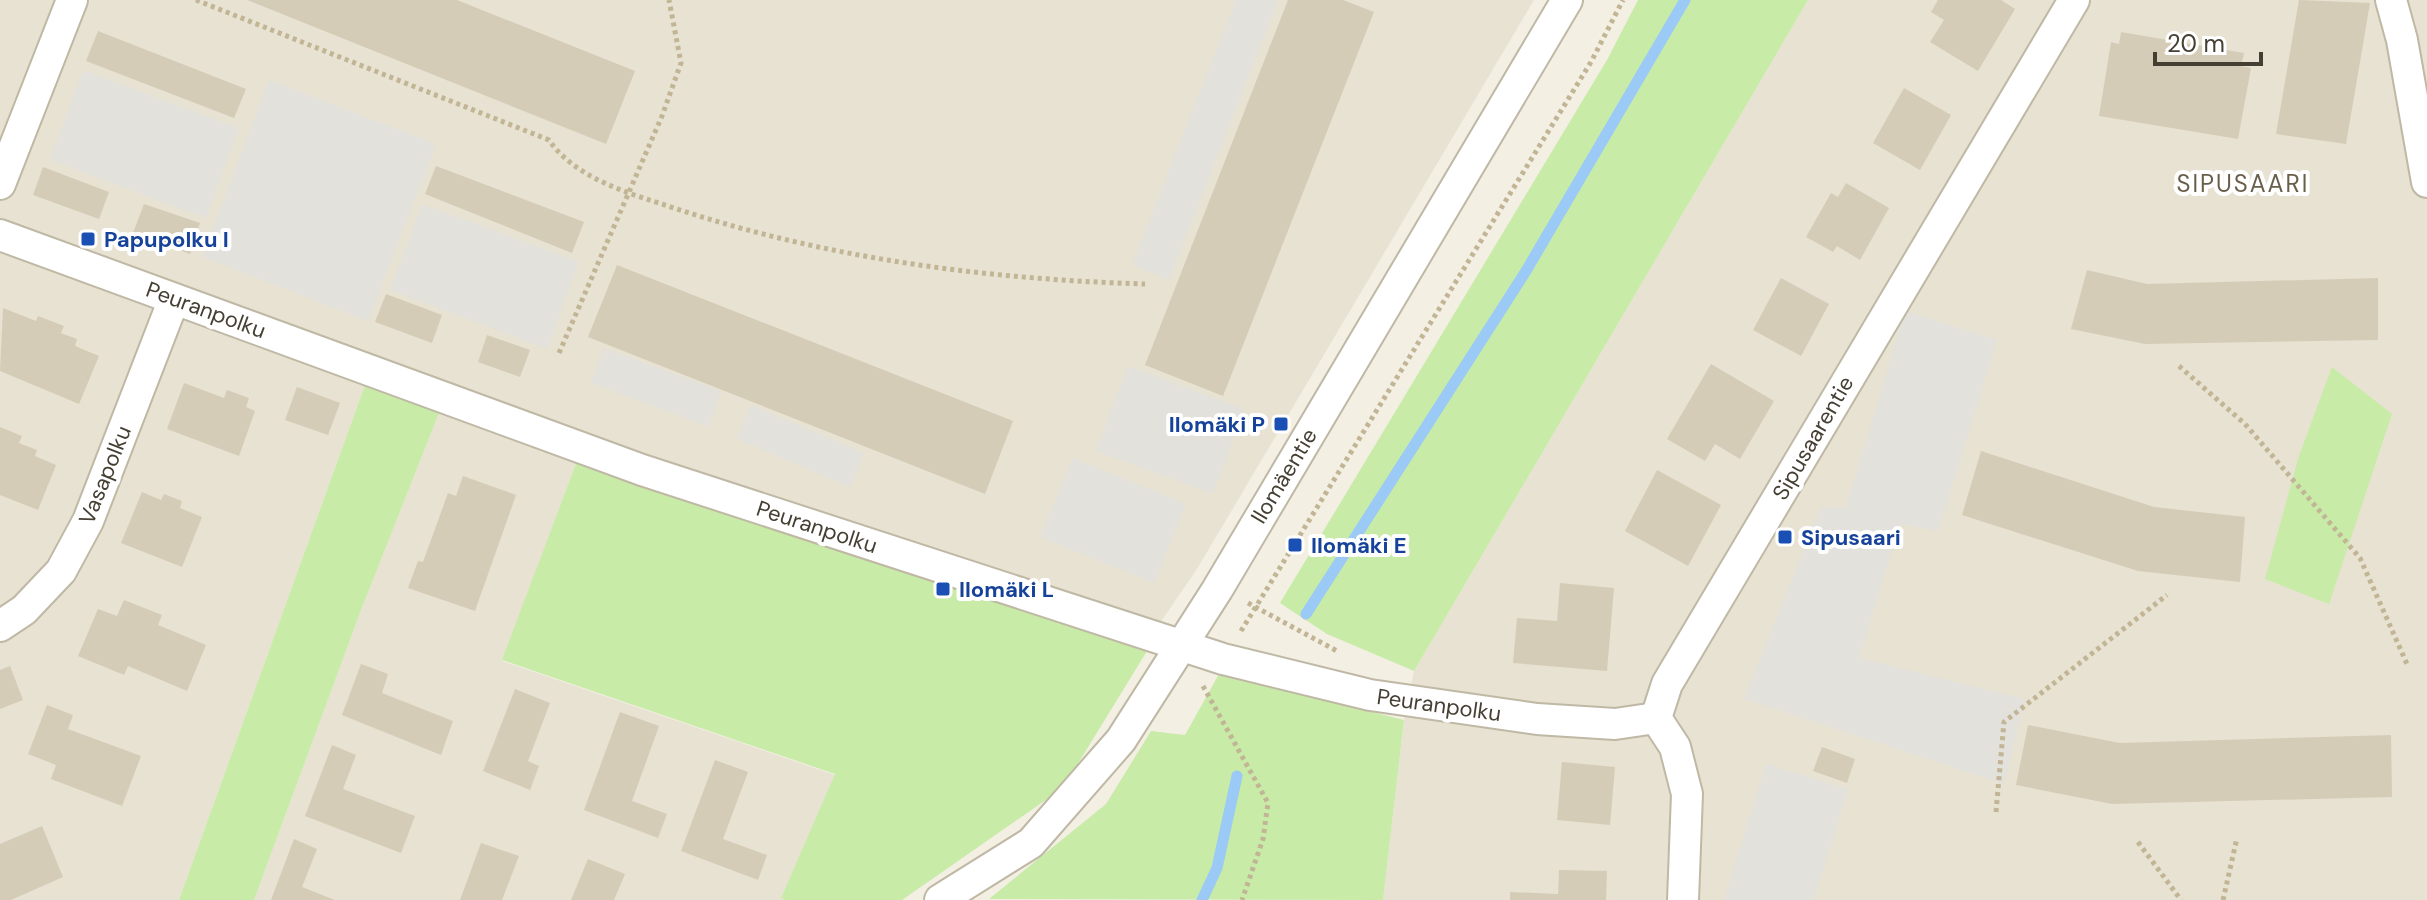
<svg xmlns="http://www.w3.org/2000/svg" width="2427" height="900" font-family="'DM Sans',sans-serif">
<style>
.residential{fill:#e7e2d1}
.green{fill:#c8eba8}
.parking{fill:#e3e1dc}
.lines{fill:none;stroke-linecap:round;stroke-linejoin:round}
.stream{stroke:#9acaf5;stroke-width:11}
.building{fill:#d5ccb8}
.minor-casing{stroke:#bfb8a5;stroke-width:34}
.path{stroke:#c2b595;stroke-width:5;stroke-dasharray:4 4;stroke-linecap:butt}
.minor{stroke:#fff;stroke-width:30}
.transit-dot{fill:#1a4fb4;stroke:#fff;stroke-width:3}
.labels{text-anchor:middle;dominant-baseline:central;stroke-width:8;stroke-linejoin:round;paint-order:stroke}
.transit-label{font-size:22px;font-weight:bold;fill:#164399;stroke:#fff;text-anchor:start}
.street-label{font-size:22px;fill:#453f33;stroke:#fff}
.neighbourhood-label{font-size:24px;letter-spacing:2px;fill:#695e49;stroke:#fff}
</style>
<rect width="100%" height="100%" fill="#f3efe3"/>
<g class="residential">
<path d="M 0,0 L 1534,0 L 1197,569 L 1151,636 L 370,371 L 179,900 L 0,900 Z"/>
<path d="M 1808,0 L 2427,0 L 2427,900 L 1383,900 L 1404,720 L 1414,671 Z"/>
<path d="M 439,413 L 577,461 L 502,661 L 835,775 L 781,898 L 785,900 L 254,900 L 361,610 Z"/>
</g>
<g class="green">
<path d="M 1638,0 L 1808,0 L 1414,671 L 1327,634 L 1280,603 L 1607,60 Z"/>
<path d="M 2332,367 L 2392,414 L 2329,604 L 2265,579 L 2299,456 Z"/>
<path d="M 365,385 L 439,413 L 361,610 L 254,900 L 179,900 Z"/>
<path d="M 577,461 L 1147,651 L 1063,788 L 902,900 L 785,900 L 781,898 L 835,774 L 502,660 Z"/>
<path d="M 1219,674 L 1404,720 L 1383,900 L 989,899 L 1106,804 L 1151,731 L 1185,735 Z"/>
</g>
<g class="parking">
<path d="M 1236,0 L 1278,0 L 1169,280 L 1132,265 Z"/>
<path d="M 83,70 L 239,128 L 206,218 L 50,160 Z"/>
<path d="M 269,80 L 436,144 L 368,321 L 202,257 Z"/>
<path d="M 422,204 L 579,262 L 547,349 L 390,290 Z"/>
<path d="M 1905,311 L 1997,340 L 1938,531 L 1900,524 L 1859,658 L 2025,699 L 2004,784 L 1744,699 L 1821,507 L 1846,508 Z"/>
<path d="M 604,348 L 721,391 L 708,427 L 591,383 Z"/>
<path d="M 1128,366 L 1244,409 L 1213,494 L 1096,451 Z"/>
<path d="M 751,405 L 864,453 L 850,487 L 737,439 Z"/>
<path d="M 1073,458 L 1186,504 L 1154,583 L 1040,537 Z"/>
<path d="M 1766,764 L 1848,789 L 1814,900 L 1724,900 Z"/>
</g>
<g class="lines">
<g class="stream">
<path d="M 1306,614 L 1526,271 L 1685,0"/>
<path d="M 1202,900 L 1217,868 L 1237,776"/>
</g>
</g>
<g class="building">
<path d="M 247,0 L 457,0 L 635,71 L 606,144 Z"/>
<path d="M 1288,0 L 1343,0 L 1374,12 L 1223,396 L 1145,365 Z"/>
<path d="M 1938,0 L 2001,0 L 2015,9 L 1978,71 L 1930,42 L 1944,20 L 1931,12 Z"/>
<path d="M 2299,0 L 2370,3 L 2346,144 L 2276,134 Z"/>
<path d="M 98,31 L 246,89 L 234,118 L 86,61 Z"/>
<path d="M 2121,32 L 2244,53 L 2241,66 L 2251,68 L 2238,139 L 2099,116 L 2111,42 L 2119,44 Z"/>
<path d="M 1904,88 L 1951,115 L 1920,170 L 1873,143 Z"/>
<path d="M 436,166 L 584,222 L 572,253 L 425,194 Z"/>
<path d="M 43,167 L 109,192 L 99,219 L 33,195 Z"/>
<path d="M 1846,183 L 1889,208 L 1860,260 L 1837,246 L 1833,252 L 1806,237 L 1831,193 L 1838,197 Z"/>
<path d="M 144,204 L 200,223 L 190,254 L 133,233 Z"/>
<path d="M 617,265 L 1013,421 L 985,494 L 588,337 Z"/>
<path d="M 2087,270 L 2147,284 L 2378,278 L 2378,340 L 2145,344 L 2071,329 Z"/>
<path d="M 1781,278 L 1829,304 L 1801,356 L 1753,330 Z"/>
<path d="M 386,294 L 442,315 L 432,343 L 375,322 Z"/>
<path d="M 3,308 L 36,321 L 38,316 L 64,326 L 61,333 L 77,339 L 75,346 L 99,356 L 79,404 L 0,371 Z"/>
<path d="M 487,335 L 530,350 L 520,377 L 478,362 Z"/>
<path d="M 1711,364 L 1774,401 L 1740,459 L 1715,444 L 1705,461 L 1667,439 Z"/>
<path d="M 184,383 L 224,398 L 227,390 L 249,398 L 246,407 L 255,411 L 239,456 L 167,429 Z"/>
<path d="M 297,387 L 340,403 L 328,435 L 285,420 Z"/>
<path d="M 0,427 L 22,436 L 19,443 L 37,450 L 35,456 L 56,465 L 38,510 L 0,495 Z"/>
<path d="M 1981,451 L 2154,507 L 2245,517 L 2240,582 L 2138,571 L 1962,515 Z"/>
<path d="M 1657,470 L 1721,505 L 1688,566 L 1625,531 Z"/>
<path d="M 463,476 L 516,495 L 475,611 L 408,588 L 418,561 L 423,562 L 448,493 L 456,496 Z"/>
<path d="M 142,492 L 161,500 L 164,494 L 182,501 L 180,508 L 202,517 L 182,567 L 121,543 Z"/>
<path d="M 1560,583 L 1614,588 L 1607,671 L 1513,663 L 1517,618 L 1557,621 Z"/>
<path d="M 124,600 L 162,615 L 158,625 L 206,645 L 187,691 L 128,666 L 124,675 L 78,656 L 98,609 L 117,616 Z"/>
<path d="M 361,664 L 388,674 L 382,693 L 453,721 L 441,755 L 342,715 Z"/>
<path d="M 10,666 L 23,700 L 0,709 L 0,670 Z"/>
<path d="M 515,689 L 550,703 L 528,761 L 539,766 L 530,790 L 483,771 Z"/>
<path d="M 47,705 L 73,715 L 68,729 L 141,756 L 122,806 L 51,779 L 56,765 L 28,754 Z"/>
<path d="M 620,712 L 659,726 L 632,801 L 667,814 L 658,838 L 584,810 Z"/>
<path d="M 2028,725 L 2120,743 L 2391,735 L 2392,797 L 2112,804 L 2016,785 Z"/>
<path d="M 332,745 L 356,755 L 343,789 L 415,816 L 401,853 L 305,816 Z"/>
<path d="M 1822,747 L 1855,759 L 1847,783 L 1813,771 Z"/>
<path d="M 715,760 L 748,772 L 723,839 L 767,855 L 758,880 L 681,851 Z"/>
<path d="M 1562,762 L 1615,767 L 1610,825 L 1557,820 Z"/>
<path d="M 42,826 L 63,877 L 11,900 L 0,900 L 0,844 Z"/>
<path d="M 294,839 L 317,849 L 302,887 L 335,900 L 271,900 Z"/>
<path d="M 481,843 L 519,856 L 502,900 L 460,900 Z"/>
<path d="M 588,859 L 625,874 L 614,900 L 571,900 Z"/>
<path d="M 1559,870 L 1607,871 L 1606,900 L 1510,900 L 1510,892 L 1558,894 Z"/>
</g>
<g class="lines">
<defs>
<g id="minor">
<path d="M 2391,0 L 2402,40 L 2427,182"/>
<path d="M 0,184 L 72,0"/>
<path d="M 0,235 L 642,470 L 1223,659 L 1370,695 L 1537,719 L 1615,724 L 1656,718"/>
<path d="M 0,626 L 24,610 L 61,571 L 88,521 L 174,299"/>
<path d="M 940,900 L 1031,843 L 1121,740 L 1217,590 L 1567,0"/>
<path d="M 1683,900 L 1687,794 L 1675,747 L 1656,718 L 1667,684 L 2074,0"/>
</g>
</defs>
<use href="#minor" class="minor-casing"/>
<g class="path">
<path d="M 196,0 L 549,140 C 574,177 627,193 668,206 C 823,258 982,279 1145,284"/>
<path d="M 559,353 L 662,116 L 681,63 L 669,0"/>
<path d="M 2179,366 L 2245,424 L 2360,558 L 2407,664"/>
<path d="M 1248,603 L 1337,651"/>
<path d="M 1241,631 L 1591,62 L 1623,0"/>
<path d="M 1203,686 L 1268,803 L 1263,839 L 1242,900"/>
<path d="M 1996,812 L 2004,722 L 2167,595"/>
<path d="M 2138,842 L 2181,900"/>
<path d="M 2223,900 L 2237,838"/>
</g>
<use href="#minor" class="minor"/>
</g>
<g class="transit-dot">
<rect x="80" y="231" width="16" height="16" rx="4"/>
<rect x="1273" y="416" width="16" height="16" rx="4"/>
<rect x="1777" y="529" width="16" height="16" rx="4"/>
<rect x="1287" y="537" width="16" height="16" rx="4"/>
<rect x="935" y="581" width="16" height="16" rx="4"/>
</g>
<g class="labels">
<g class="transit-label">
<text x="104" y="239">Papupolku I</text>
<text x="1265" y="424" text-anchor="end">Ilomäki P</text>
<text x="1801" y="537">Sipusaari</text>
<text x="1311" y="545">Ilomäki E</text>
<text x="959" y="589">Ilomäki L</text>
</g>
<g class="street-label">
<text transform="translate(206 310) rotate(20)">Peuranpolku</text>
<text transform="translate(1813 438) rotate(-60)">Sipusaarentie</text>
<text transform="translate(105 475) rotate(-68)">Vasapolku</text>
<text transform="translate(1284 476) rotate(-59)">Ilomäentie</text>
<text transform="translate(817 527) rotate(18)">Peuranpolku</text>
<text transform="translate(1439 705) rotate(8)">Peuranpolku</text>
</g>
<g class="neighbourhood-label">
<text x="2243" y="183">SIPUSAARI</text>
</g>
</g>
<path d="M2155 52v12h106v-12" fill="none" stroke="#453f33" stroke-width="4"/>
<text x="2167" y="52" font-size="24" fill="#453f33" stroke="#ffffff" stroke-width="6" paint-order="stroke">20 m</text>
</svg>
